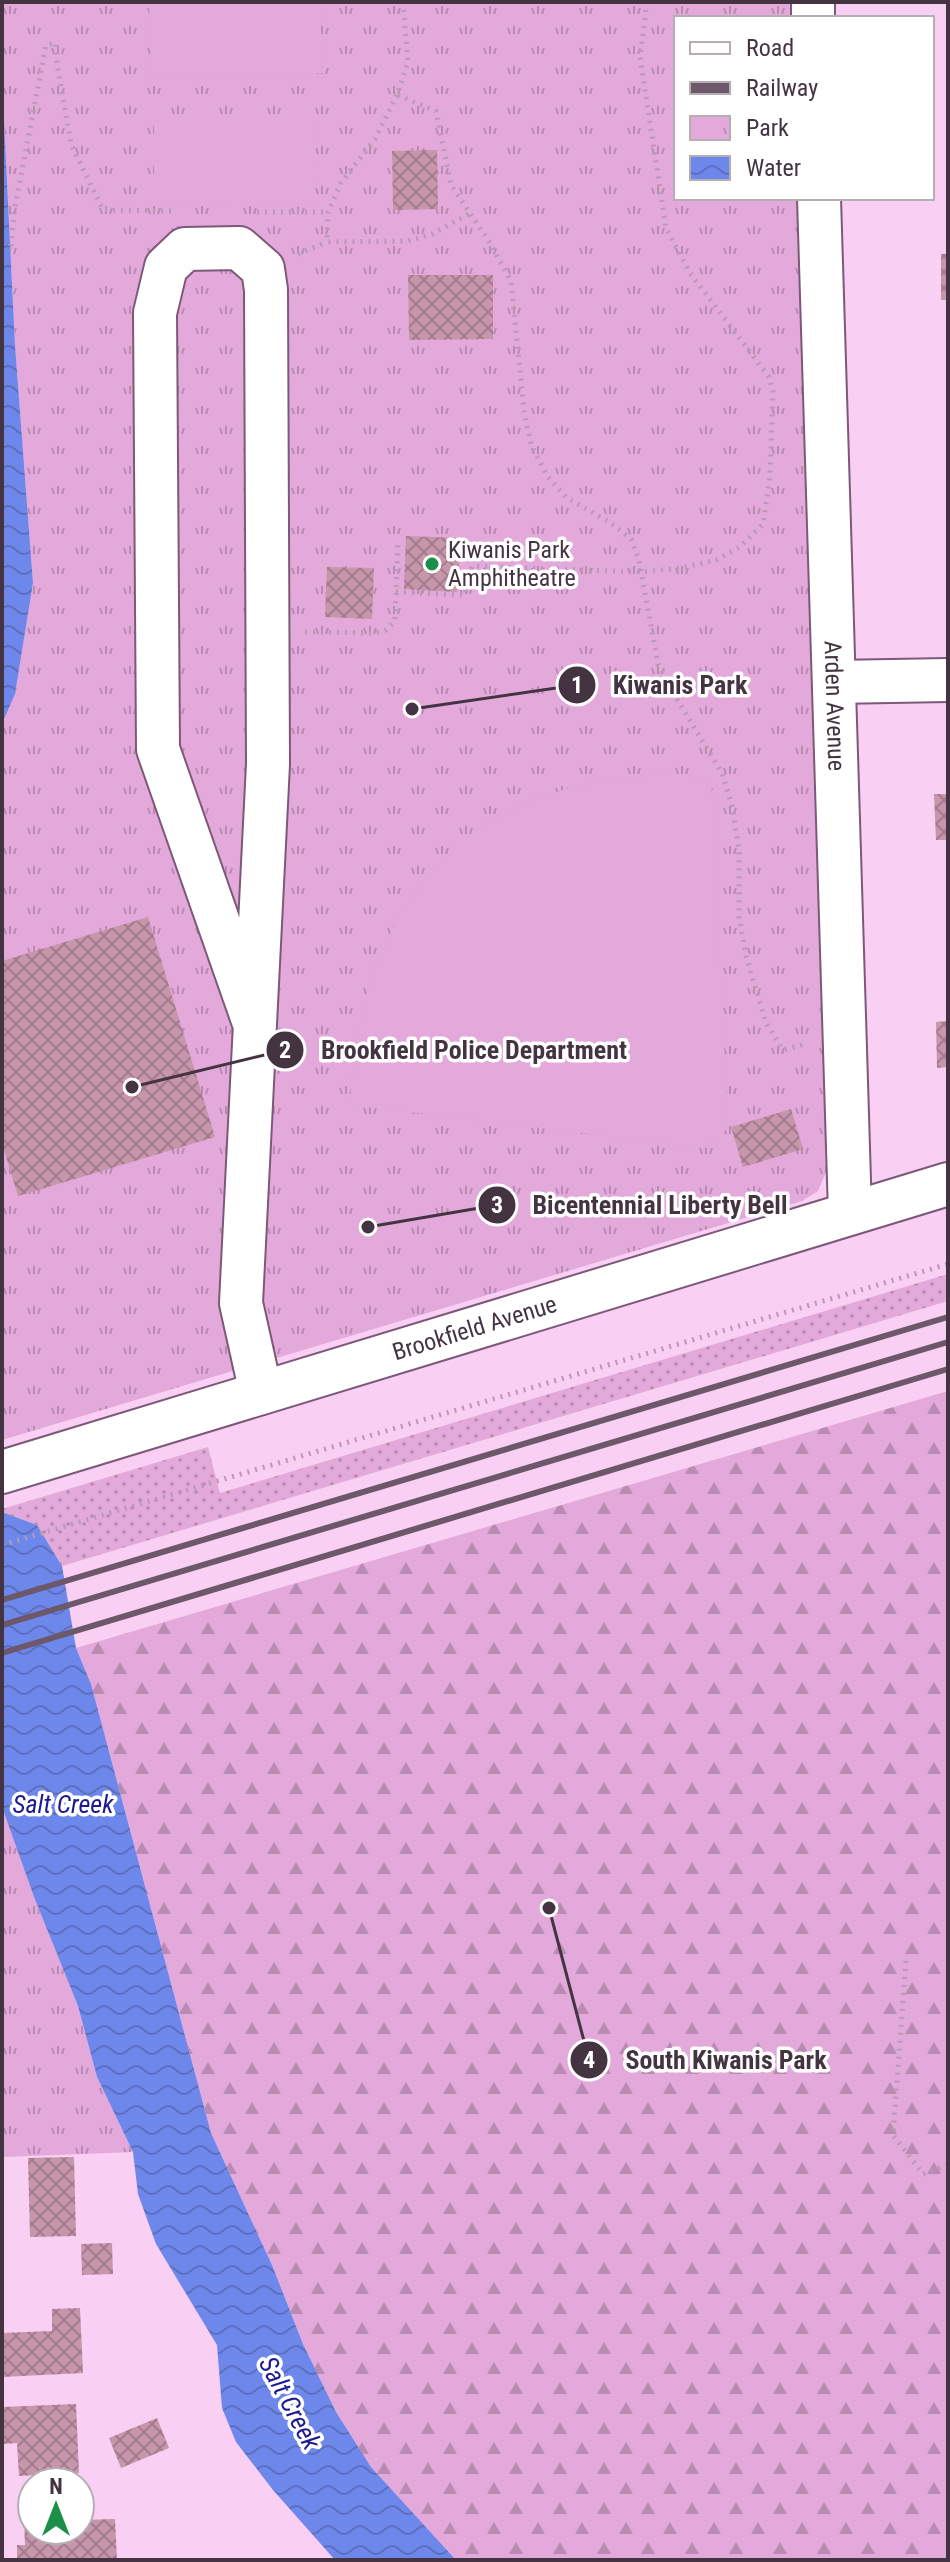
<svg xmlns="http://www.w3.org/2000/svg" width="950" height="2562" font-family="'Roboto Condensed',sans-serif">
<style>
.grass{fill:url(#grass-dots)}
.forest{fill:url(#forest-firs)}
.park{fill:url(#park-tufts)}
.pitch{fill:#e2a9da}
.water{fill:url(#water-waves)}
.building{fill:url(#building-cross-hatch)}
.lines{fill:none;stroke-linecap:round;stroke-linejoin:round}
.minor-casing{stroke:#7d5979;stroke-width:46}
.path{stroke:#ba99b5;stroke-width:5;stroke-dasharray:2 6;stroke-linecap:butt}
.minor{stroke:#fff;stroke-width:42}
.rail{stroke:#6d576a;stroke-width:6}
.poi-dot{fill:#1b8f49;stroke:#fff;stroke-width:3}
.labels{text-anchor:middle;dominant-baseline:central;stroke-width:7;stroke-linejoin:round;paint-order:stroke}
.poi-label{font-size:24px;fill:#443442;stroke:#fff;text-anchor:start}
.street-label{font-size:24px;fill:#443442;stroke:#fff}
.water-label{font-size:26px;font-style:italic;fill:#1c1a90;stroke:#fff}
.leader{fill:none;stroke:#443442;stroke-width:3}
.callout-dot{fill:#443442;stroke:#fff;stroke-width:3}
.mark-label{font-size:24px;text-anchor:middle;font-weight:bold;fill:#fff}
.callout-label{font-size:26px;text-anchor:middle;font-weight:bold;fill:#443442;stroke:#fff;stroke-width:7;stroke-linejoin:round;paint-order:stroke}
</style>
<defs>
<pattern id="grass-dots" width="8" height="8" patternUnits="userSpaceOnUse" patternTransform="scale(2)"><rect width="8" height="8" fill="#e2a9da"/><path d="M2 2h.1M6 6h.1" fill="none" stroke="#b98ab2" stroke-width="1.8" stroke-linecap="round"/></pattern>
<pattern id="forest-firs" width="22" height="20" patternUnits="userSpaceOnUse" patternTransform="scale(2)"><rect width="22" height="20" fill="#e2a9da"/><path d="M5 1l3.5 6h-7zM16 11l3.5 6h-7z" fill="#b98ab2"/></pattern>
<pattern id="park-tufts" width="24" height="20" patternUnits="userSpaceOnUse" patternTransform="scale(2)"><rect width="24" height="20" fill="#e2a9da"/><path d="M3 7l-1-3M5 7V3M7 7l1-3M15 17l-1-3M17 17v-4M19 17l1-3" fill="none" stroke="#b98ab2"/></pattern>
<pattern id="water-waves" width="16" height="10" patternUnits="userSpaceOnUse" patternTransform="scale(2)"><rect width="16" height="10" fill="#6e87eb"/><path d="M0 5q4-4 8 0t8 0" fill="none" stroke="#5c6fc0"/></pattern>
<pattern id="building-cross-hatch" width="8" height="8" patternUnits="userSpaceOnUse" patternTransform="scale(2)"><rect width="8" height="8" fill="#c796ab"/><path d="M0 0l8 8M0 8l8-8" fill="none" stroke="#a37b8d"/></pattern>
</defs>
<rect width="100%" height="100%" fill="#f9cff3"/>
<path class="grass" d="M 948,1274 L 948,1301 L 62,1566 L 37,1525 L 2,1512 L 2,1509 L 208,1447 L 220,1493 Z"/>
<path class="forest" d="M 948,1391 L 948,2560 L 456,2560 L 371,2467 L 336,2412 L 303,2344 L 272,2265 L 211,2133 L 91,1684 L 76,1648 Z"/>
<g class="park">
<path d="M 2,2 L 794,2 L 795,18 L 676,18 L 676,198 L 800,198 L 828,1167 L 818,1191 L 802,1201 L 2,1440 L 2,725 L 15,693 L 33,583 L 15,345 L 2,79 Z"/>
<path d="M 2,1807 L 34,1897 L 78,2006 L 97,2077 L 133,2152 L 2,2157 Z"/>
</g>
<g class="pitch">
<path d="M 149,2 L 320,2 L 323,73 L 151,78 Z"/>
<path d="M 154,118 L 316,118 L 315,207 L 154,205 Z"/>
<path d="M 663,775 L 711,777 L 728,1128 L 707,1148 L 350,1105 C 357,955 420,822 579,786 C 607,780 635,777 663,775 Z"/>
</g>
<g class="water">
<path d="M 2,79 L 15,345 L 33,583 L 15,694 L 2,724 Z"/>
<path d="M 2,1512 L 37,1525 L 62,1566 L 76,1648 L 91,1684 L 211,2133 L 272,2265 L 303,2344 L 336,2412 L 371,2467 L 456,2560 L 335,2560 L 273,2490 L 236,2442 L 222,2408 L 217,2345 L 156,2244 L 138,2194 L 133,2152 L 97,2077 L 78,2006 L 34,1897 L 2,1807 Z"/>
</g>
<g class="building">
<path d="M 437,150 L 438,209 L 393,210 L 392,151 Z"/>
<rect x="941" y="254" width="7" height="46"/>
<path d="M 408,275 L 493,275 L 493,339 L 409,340 Z"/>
<path d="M 406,536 L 460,538 L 457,592 L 404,589 Z"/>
<path d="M 327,567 L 374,568 L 372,619 L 325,617 Z"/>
<path d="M 934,794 L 948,794 L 948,840 L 936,840 Z"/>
<path d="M 148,917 L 215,1137 L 18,1196 L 2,1143 L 2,961 Z"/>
<path d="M 948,1021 L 948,1067 L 937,1068 L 936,1022 Z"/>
<path d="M 791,1109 L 803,1149 L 743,1167 L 731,1127 Z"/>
<path d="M 74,2157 L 76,2236 L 30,2237 L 28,2158 Z"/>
<path d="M 112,2243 L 113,2274 L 82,2275 L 81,2244 Z"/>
<path d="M 80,2308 L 83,2373 L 2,2377 L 2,2333 L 52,2331 L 52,2309 Z"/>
<path d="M 76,2404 L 79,2473 L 19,2476 L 17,2443 L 3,2444 L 2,2407 Z"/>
<path d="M 157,2418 L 169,2448 L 121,2468 L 109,2438 Z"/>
<path d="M 115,2519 L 117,2560 L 17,2560 L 17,2545 L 25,2545 L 24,2521 L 32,2521 L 32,2530 L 80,2530 L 80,2520 Z"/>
</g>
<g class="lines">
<defs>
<g id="minor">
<path d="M 813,2 L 813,18"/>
<path id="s1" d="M 819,198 L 850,1213"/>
<path d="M 834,682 L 948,680"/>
<path d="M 255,1026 L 158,749 L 155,313 L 166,267 L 185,249 L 239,248 L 263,269 L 266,290 L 268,764 L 241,1303 L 261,1393"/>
<path id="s2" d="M 2,1472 L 948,1184"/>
</g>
</defs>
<use href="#minor" class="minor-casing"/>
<g class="path">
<path d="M 403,2 L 408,62 L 397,95 L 436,111 L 451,185 L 488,240 L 511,281 L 524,410 L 531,445 L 548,477 L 567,498 L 611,523 L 631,539 L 639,560 L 658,664 L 675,696 L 722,773 L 732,806 L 739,850 L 739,917 L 746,956 L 766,1023 L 783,1050 L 805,1044"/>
<path d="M 397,95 L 375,139 L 341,183 L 328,212 L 327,242 L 408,241 L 432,234 L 469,214"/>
<path d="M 257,212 L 328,212"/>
<path d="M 11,246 L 14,212 L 46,45 L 56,43 L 57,64 L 71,144 L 103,210 L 175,211"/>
<path d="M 298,254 L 327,242"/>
<path d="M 396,592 L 465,595 L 472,566 L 641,572 L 682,568 L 716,560 L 740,547 L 763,524 L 770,477 L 773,391 L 769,377 L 690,273 L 666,228 L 640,57 L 647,2"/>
<path d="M 305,632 L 376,633 L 386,630 L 395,621 L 398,541"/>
<path d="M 2,1545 L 948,1264"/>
<path d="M 906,1961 L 893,2135 L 923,2174 L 948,2165"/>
</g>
<use href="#minor" class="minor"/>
<g class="rail">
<path d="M 2,1600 L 948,1317"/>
<path d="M 2,1625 L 948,1342"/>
<path d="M 2,1653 L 948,1369"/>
</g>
</g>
<circle class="poi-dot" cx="432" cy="564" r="8"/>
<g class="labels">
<g class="poi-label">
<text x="448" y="550">Kiwanis Park<tspan x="448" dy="28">Amphitheatre</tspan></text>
</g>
<g class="street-label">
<text stroke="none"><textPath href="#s1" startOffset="508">Arden Avenue</textPath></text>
<text stroke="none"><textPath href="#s2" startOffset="494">Brookfield Avenue</textPath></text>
</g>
<g class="water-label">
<text x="63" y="1804">Salt Creek</text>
<text transform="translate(290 2403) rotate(62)">Salt Creek</text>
</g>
</g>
<path class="leader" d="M412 709L577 685M132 1087L285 1050M368 1227L497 1205M549 1908L589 2060"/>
<g class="callout-dot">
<circle cx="412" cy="709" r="8"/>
<circle cx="132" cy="1087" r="8"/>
<circle cx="368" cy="1227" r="8"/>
<circle cx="549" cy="1908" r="8"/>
<circle cx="577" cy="685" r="20"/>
<circle cx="285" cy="1050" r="20"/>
<circle cx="497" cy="1205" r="20"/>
<circle cx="589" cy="2060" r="20"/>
</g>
<g class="mark-label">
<text x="577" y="693">1</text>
<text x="285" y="1058">2</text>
<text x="497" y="1213">3</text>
<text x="589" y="2068">4</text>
</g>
<g class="callout-label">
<text x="680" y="694">Kiwanis Park</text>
<text x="474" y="1059">Brookfield Police Department</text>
<text x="660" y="1214">Bicentennial Liberty Bell</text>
<text x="726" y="2069">South Kiwanis Park</text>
</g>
<rect width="950" height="2562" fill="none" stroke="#443442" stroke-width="8"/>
<rect x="674" y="16" width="260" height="184" fill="#ffffff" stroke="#b4aeb3" stroke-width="2"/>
<rect x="690" y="42" width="40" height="12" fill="#ffffff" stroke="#b4aeb3" stroke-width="2"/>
<text x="746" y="56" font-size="24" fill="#443442">Road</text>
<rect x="690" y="82" width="40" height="12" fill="#6d576a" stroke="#b4aeb3" stroke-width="2"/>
<text x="746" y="96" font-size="24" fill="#443442">Railway</text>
<rect x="690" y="116" width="40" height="24" fill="url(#park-tufts)" stroke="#b4aeb3" stroke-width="2"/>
<text x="746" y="136" font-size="24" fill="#443442">Park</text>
<rect x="690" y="156" width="40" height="24" fill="url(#water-waves)" stroke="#b4aeb3" stroke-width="2"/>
<text x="746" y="176" font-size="24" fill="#443442">Water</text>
<g transform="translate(56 2506)"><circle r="38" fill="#ffffff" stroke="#b4aeb3" stroke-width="2"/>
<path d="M0-6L14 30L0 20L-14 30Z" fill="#1b8f49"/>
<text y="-12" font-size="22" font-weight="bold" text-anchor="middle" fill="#443442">N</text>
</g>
</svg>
